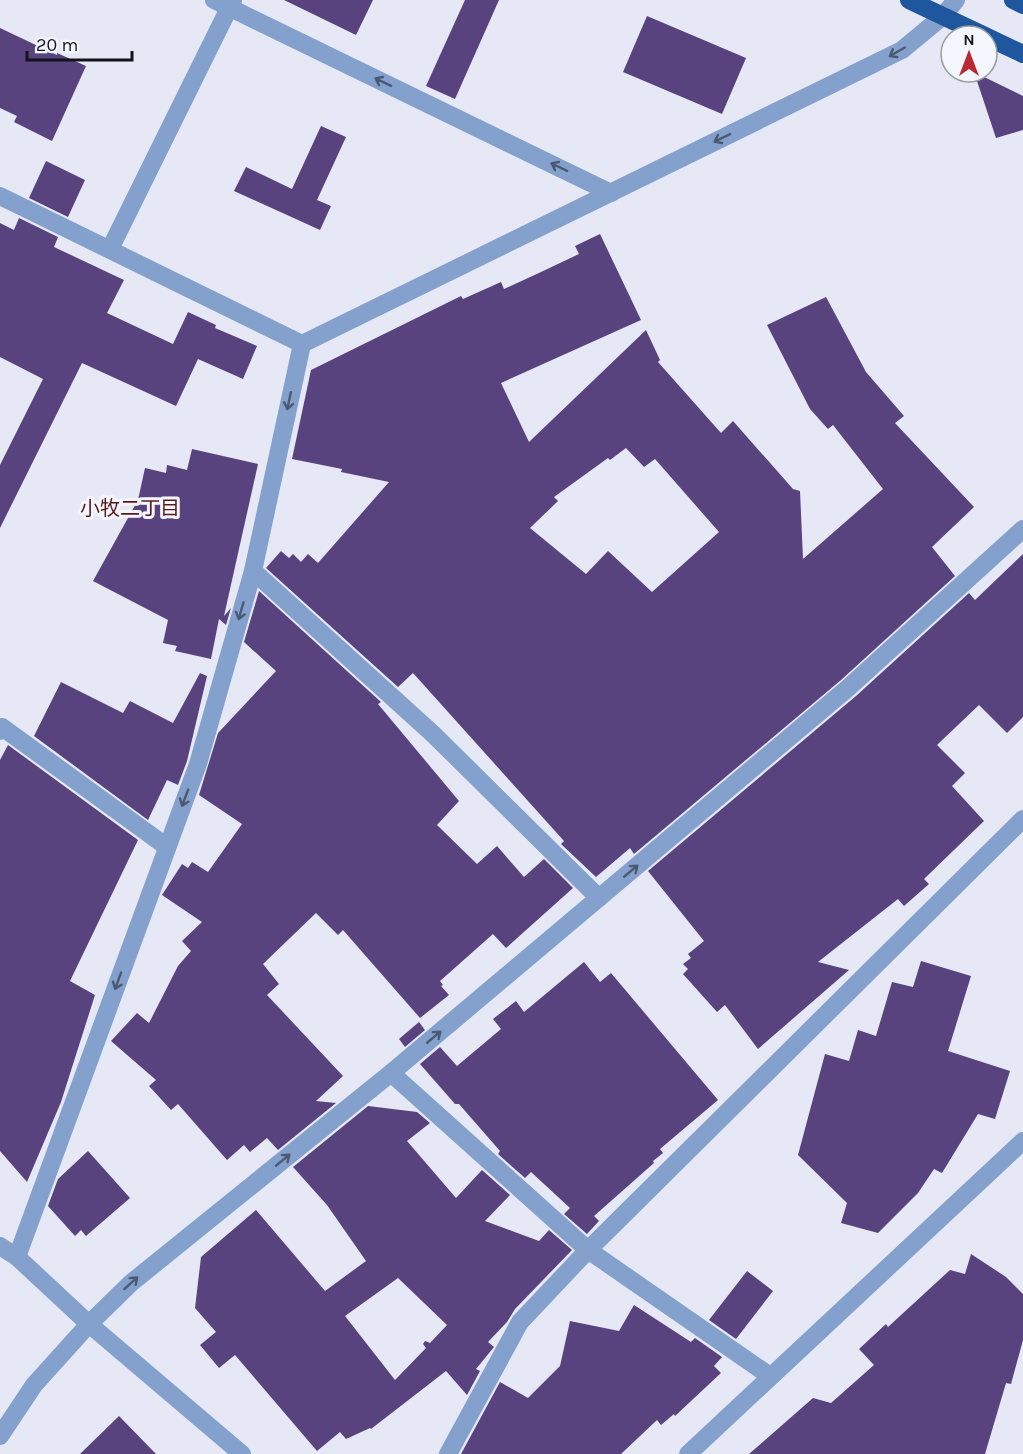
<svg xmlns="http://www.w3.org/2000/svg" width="1023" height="1454" font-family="Karla,'Noto Sans JP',sans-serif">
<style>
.building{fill:#59437f;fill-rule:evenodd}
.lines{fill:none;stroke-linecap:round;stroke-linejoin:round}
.minor{stroke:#83a1cc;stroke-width:18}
.tertiary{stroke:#83a1cc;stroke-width:18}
.trunk{stroke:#1e579e;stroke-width:18}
.oneway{stroke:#4b5a72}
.labels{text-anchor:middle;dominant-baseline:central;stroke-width:6;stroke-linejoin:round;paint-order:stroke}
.neighbourhood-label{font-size:20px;fill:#5c1719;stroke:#f4f6fe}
</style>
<rect width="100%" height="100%" fill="#e6e8f6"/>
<g class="building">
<path d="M 284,0 L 373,0 L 356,35 Z"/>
<path d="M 465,0 L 499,0 L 455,99 L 426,86 Z"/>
<path d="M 647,16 L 746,58 L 722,114 L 623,72 Z"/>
<path d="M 0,28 L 57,55 L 57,53 L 86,66 L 52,141 L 14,122 L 17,116 L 0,108 Z"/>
<path d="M 974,72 L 1023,96 L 1023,130 L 996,138 Z"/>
<path d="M 321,126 L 346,137 L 317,200 L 331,206 L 320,230 L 234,191 L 246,167 L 292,189 Z"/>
<path d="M 46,161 L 85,180 L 68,217 L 29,198 Z"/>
<path d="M 19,218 L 58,237 L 54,247 L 124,280 L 107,313 L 173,344 L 188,312 L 216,325 L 215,328 L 257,346 L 243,379 L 198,359 L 176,406 L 82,363 L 0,528 L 0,465 L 43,379 L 0,357 L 0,223 L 14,230 Z"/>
<path d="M 600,234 L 641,320 L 501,383 L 529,442 L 646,330 L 660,360 L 658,362 L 721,433 L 733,421 L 793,489 L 800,491 L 803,559 L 883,489 L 833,425 L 828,429 L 810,409 L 767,325 L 826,297 L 866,372 L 904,416 L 895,423 L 974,507 L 932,547 L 955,576 L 841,680 L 634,854 L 630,848 L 596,877 L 561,844 L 564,841 L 413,673 L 398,687 L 266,568 L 281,551 L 289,558 L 293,554 L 301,562 L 308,554 L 318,563 L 389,482 L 341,472 L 342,469 L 292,459 L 311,370 L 461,296 L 463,299 L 501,282 L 504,289 L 541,272 L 579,254 L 575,246 ZM 626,448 L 644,467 L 655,459 L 719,532 L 652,592 L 608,551 L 586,574 L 530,528 L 558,501 L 554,497 L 608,458 L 610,460 Z"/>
<path d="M 192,449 L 258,464 L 224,616 L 231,608 L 226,625 L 219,619 L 211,659 L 175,651 L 177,646 L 163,643 L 168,620 L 93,581 L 138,500 L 145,468 L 166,473 L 167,465 L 187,470 Z"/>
<path d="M 1023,554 L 1023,717 L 1007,733 L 979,705 L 937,745 L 965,773 L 952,786 L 984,821 L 924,879 L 929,884 L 904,906 L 898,899 L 818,962 L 849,970 L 758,1049 L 725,1005 L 717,1012 L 683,974 L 688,969 L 683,964 L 691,958 L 688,954 L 704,941 L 648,871 L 856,696 L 969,593 L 975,600 Z"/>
<path d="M 259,591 L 381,702 L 378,704 L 459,801 L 437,825 L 477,864 L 497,846 L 524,877 L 544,859 L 573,888 L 506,948 L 493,934 L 440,981 L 443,985 L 441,986 L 449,995 L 420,1018 L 343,930 L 338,935 L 316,913 L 263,964 L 279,984 L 267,995 L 343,1076 L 316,1101 L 336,1103 L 278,1150 L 267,1138 L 250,1152 L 244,1145 L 227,1160 L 178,1104 L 171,1110 L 149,1086 L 156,1080 L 111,1041 L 137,1013 L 149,1023 L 178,966 L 191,951 L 182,941 L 202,922 L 162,895 L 182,864 L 188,868 L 192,862 L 208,872 L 242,824 L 199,795 L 218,733 L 276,671 L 244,642 Z"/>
<path d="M 200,673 L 207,676 L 187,761 L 178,785 L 167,780 L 148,820 L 34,736 L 61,682 L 123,713 L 130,701 L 173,723 Z"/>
<path d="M 8,745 L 138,840 L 70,981 L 95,995 L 61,1102 L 27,1182 L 0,1151 L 0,760 Z"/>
<path d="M 921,961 L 971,976 L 948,1051 L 1010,1071 L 995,1119 L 978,1114 L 942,1173 L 934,1169 L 918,1193 L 878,1233 L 841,1223 L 847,1203 L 798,1155 L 825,1054 L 849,1061 L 858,1030 L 876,1036 L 892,982 L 913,987 Z"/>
<path d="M 584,962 L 600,982 L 611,973 L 718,1100 L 660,1149 L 663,1153 L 653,1161 L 654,1163 L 594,1216 L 599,1221 L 587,1234 L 564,1214 L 570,1208 L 531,1172 L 525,1178 L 498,1154 L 500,1151 L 459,1104 L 455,1104 L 420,1064 L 440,1047 L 457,1066 L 501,1029 L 493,1019 L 516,1001 L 524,1012 Z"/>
<path d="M 419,1022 L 425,1030 L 405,1047 L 399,1039 Z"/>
<path d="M 368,1106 L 417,1112 L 430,1123 L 407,1141 L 456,1198 L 482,1170 L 510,1195 L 485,1221 L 539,1241 L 549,1230 L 572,1250 L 515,1309 L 507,1322 L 488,1342 L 494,1347 L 476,1369 L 480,1371 L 467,1395 L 446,1371 L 371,1429 L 370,1428 L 346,1439 L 340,1432 L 317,1451 L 235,1355 L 219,1368 L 200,1345 L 216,1332 L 195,1308 L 201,1257 L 256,1210 L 325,1291 L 366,1261 L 327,1205 L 293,1167 ZM 398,1278 L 447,1325 L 430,1343 L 425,1341 L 423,1344 L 426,1348 L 395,1380 L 345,1316 Z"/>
<path d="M 88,1151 L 130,1198 L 86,1236 L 81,1230 L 75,1236 L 48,1206 L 58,1179 Z"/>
<path d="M 971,1254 L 1006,1277 L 1023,1294 L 1023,1340 L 1011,1384 L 1006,1383 L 985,1454 L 749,1454 L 813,1398 L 831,1403 L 874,1365 L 859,1349 L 886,1324 L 888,1327 L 950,1270 L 965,1274 Z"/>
<path d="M 747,1271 L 773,1291 L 736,1339 L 709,1320 Z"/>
<path d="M 634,1305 L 691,1342 L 695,1338 L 722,1357 L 714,1366 L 721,1373 L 675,1416 L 674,1414 L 661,1425 L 657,1420 L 621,1454 L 461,1454 L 500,1382 L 528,1398 L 560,1366 L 570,1321 L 619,1331 Z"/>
<path d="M 119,1416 L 156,1454 L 80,1454 Z"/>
</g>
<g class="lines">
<g class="minor">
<path d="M 214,0 L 611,193"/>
<path d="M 0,196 L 302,344 L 902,50 L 943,16 L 956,0"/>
<path d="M 110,249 L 233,0"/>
<path d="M 253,571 L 433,734 L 599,898"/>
<path d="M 0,731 L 2,727 L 167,847"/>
<path d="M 391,1073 L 588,1250 L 770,1376"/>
<path d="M 17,1257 L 198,764 L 253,571 L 302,344"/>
<path d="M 89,1324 L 131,1283 L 391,1073 L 848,688 L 1023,529"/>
<path d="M 448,1454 L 520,1322 L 588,1250 L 1023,819"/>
</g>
<g class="tertiary">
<path d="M 0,1246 L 17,1257 L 89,1324 L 242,1454"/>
<path d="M 0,1436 L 34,1385 L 89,1324"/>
<path d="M 688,1454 L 1023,1141"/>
</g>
<g class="trunk">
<path d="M 909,0 L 985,36"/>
<path d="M 1013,0 L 1023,5"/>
<path d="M 987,37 L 1023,54"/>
</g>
</g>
<defs><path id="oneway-shaft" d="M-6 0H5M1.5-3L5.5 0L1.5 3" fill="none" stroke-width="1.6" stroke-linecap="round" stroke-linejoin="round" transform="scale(1.5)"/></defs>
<g class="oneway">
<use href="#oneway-shaft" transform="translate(897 52) rotate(150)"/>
<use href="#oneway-shaft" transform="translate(383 82) rotate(-154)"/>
<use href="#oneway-shaft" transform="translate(722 138) rotate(154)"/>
<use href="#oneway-shaft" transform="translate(559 167) rotate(-154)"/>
<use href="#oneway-shaft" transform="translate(289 401) rotate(102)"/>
<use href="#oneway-shaft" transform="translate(241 611) rotate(106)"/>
<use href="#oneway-shaft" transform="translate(185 798) rotate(111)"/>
<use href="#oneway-shaft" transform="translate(631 871) rotate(-40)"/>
<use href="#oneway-shaft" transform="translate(118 981) rotate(110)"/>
<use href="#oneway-shaft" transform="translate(434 1037) rotate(-40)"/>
<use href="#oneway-shaft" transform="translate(283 1160) rotate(-39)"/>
<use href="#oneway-shaft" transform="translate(131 1283) rotate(-42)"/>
</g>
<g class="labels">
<g class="neighbourhood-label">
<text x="130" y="508">小牧二丁目</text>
</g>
</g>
<g transform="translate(969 54)"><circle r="28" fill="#f4f6fe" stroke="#9a9ca2" stroke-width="1.5"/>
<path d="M0-4.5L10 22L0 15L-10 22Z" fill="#b92931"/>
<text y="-9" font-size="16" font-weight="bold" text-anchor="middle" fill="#131419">N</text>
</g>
<path d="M27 51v9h105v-9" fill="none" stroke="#131419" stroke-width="3"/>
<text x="36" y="51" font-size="18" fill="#131419" stroke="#f4f6fe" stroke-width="4.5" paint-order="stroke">20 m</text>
</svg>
